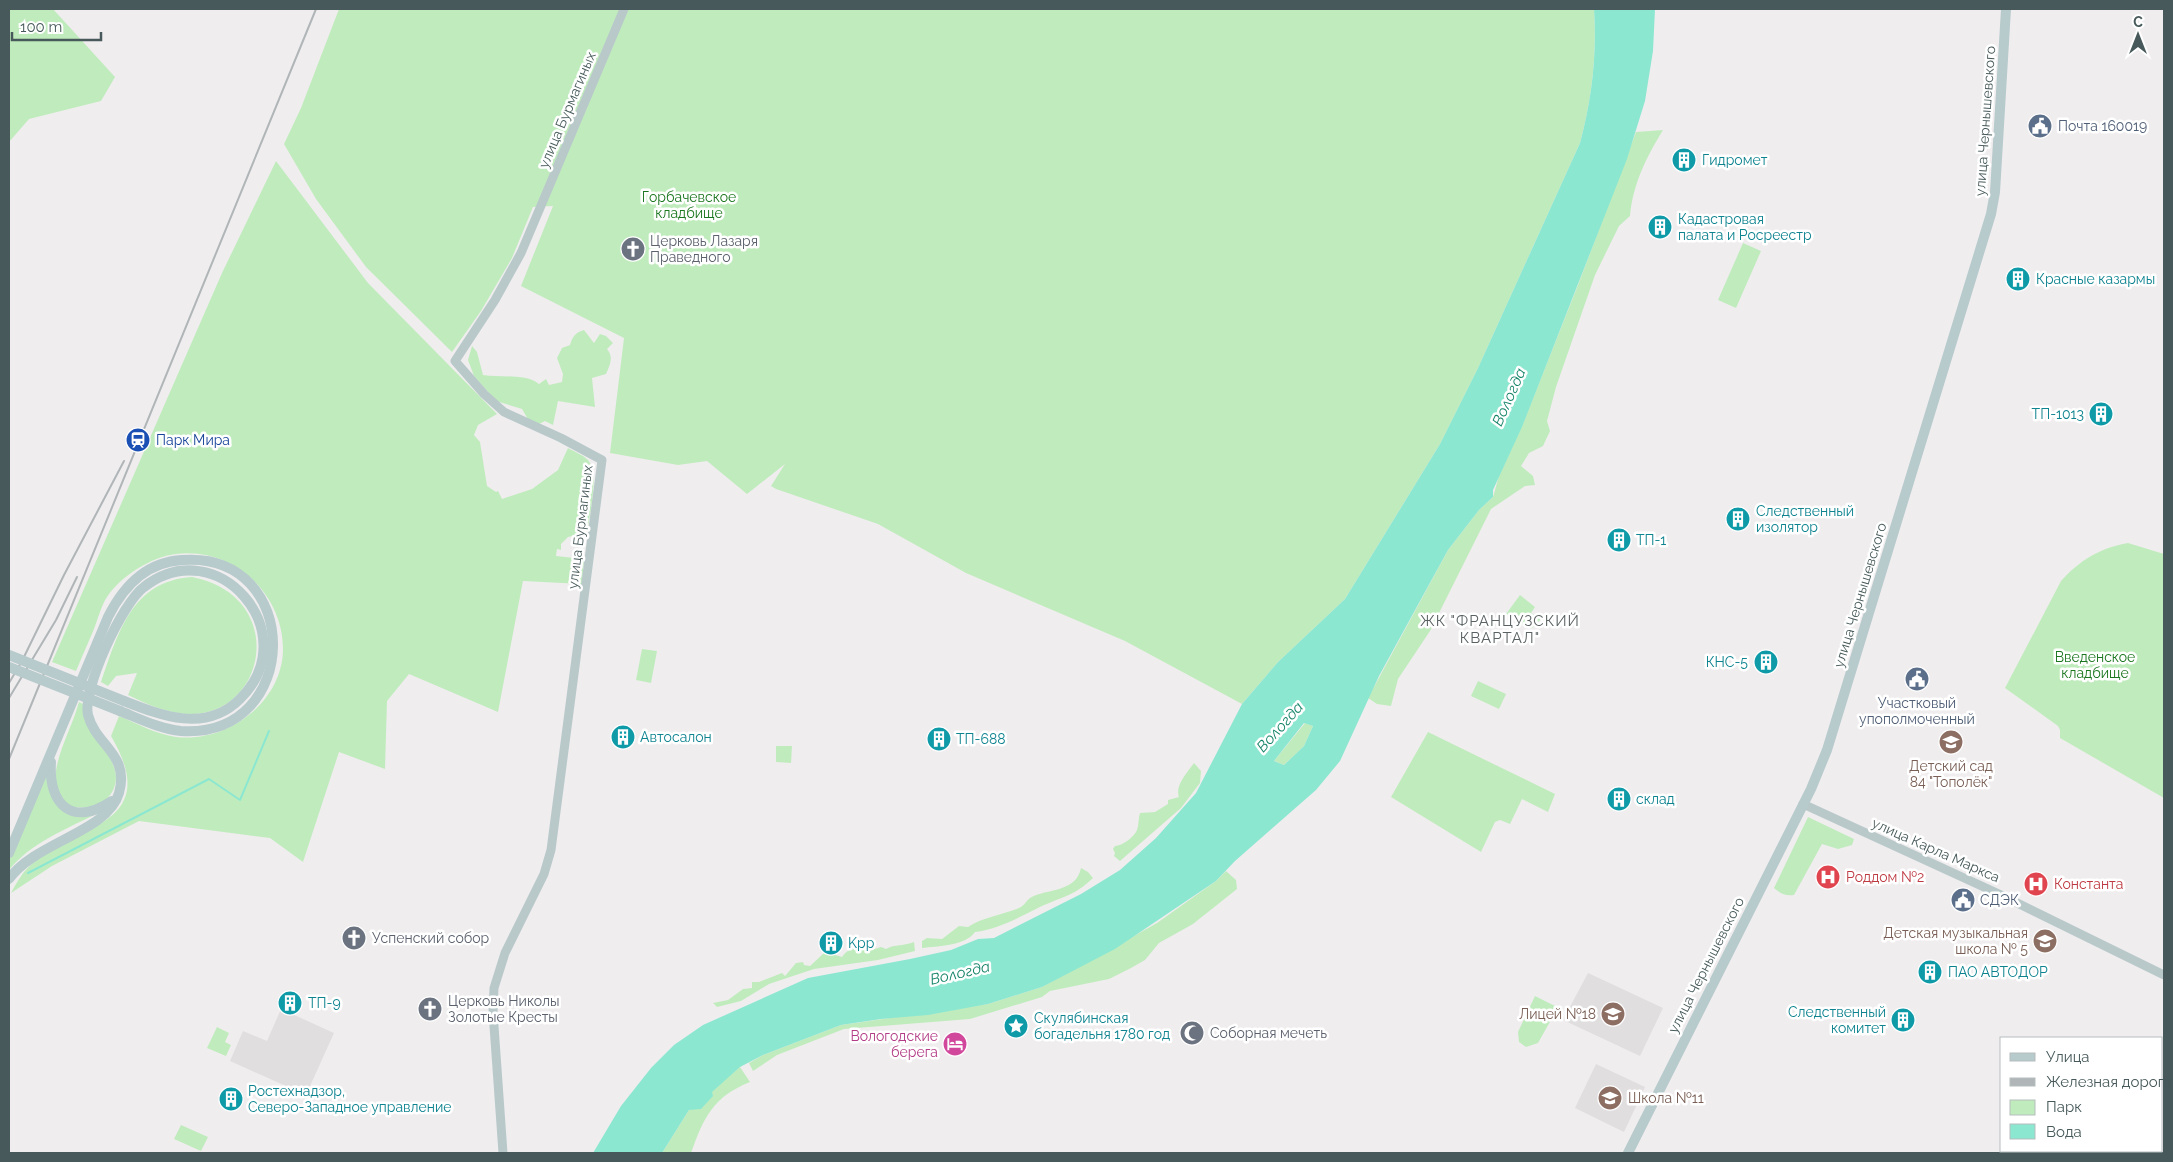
<svg xmlns="http://www.w3.org/2000/svg" width="2173" height="1162" font-family="Raleway,sans-serif">
<style>
.education{fill:#e1dee0}
.green{fill:#c0ecbd}
.water{fill:#8ce7d1;fill-rule:evenodd}
.lines{fill:none;stroke-linecap:round;stroke-linejoin:round}
.stream{stroke:#8ce7d1;stroke-width:2}
.tertiary{stroke:#b9c9ca;stroke-width:9}
.secondary{stroke:#b7cacc;stroke-width:10}
.rail{stroke:#b0b6b8;stroke-width:2}
.secondary-bridge{stroke:#b7cacc;stroke-width:10}
.labels{text-anchor:middle;dominant-baseline:central;stroke-width:5;stroke-linejoin:round;paint-order:stroke}
.street-label{font-size:14px;fill:#47595a;stroke:#fff}
.service-label{font-size:14px;fill:#4e5e75;stroke:#fff;text-anchor:start}
.culture-label{font-size:14px;fill:#0d838f;stroke:#fff;text-anchor:start}
.park-label{font-size:14px;fill:#1b771f;stroke:#fff}
.worship-label{font-size:14px;fill:#5b616d;stroke:#fff;text-anchor:start}
.transit-label{font-size:14px;fill:#164399;stroke:#fff;text-anchor:start}
.education-label{font-size:14px;fill:#785e54;stroke:#fff;text-anchor:end}
.health-label{font-size:14px;fill:#be3a42;stroke:#fff;text-anchor:start}
.hotel-label{font-size:14px;fill:#b23c85;stroke:#fff;text-anchor:end}
.water-label{font-size:15px;font-style:italic;fill:#138368;stroke:#fff}
.neighbourhood-label{font-size:15px;letter-spacing:1px;fill:#5a6162;stroke:#fff}
</style>
<rect width="100%" height="100%" fill="#f0edef"/>
<g class="education">
<path d="M 1588,973 L 1663,1008 L 1640,1056 L 1563,1020 Z"/>
<path d="M 281,1009 L 334,1033 L 306,1095 L 230,1061 L 243,1031 L 267,1041 Z"/>
<path d="M 1596,1064 L 1645,1087 L 1624,1132 L 1575,1108 Z"/>
</g>
<g class="green">
<path d="M 9,9 L 53,9 L 115,77 L 101,101 L 29,119 L 9,142 Z"/>
<path d="M 339,9 L 1594,9 C 1597,54 1592,99 1580,143 L 1478,368 L 1440,444 L 1345,599 L 1278,662 L 1242,704 L 1125,641 L 966,573 L 878,524 L 776,489 L 771,486 L 785,464 L 747,494 L 707,461 L 678,465 L 610,453 L 624,338 L 521,286 L 553,206 L 533,207 L 512,258 L 481,311 L 452,352 L 366,267 L 316,199 L 284,144 L 301,108 Z"/>
<path d="M 1663,130 C 1646,158 1633,184 1630,216 L 1619,226 L 1595,275 L 1556,387 L 1547,421 L 1550,431 L 1543,446 L 1529,453 L 1521,466 L 1533,476 L 1535,485 L 1525,486 L 1491,509 L 1430,631 L 1398,679 L 1391,706 L 1377,704 L 1368,698 L 1448,550 L 1479,510 L 1493,497 L 1499,476 L 1522,426 L 1578,285 L 1636,132 Z"/>
<path d="M 276,161 L 368,283 L 497,414 L 478,425 L 474,435 L 480,442 L 487,486 L 496,492 L 498,491 L 502,499 L 532,489 L 558,470 L 568,448 C 575,452 583,455 588,460 C 600,474 589,516 587,533 L 568,537 L 561,544 L 561,550 L 557,549 L 556,556 L 584,559 L 582,584 L 523,581 L 498,712 L 409,674 L 387,701 L 385,769 L 339,752 L 303,862 L 270,838 L 139,821 L 52,866 L 11,893 C 17,882 23,871 33,863 C 83,823 162,823 111,736 L 119,716 C 138,724 156,734 176,737 C 226,743 281,704 283,651 C 284,594 233,547 176,554 C 151,557 121,576 107,597 C 101,606 98,619 94,629 C 88,643 82,657 76,671 L 52,662 L 222,273 Z"/>
<path d="M 1743,243 L 1761,251 L 1736,308 L 1718,300 Z"/>
<path d="M 584,330 L 594,343 L 600,334 L 606,336 L 613,343 L 607,349 C 614,357 610,365 606,374 L 592,378 L 595,407 L 558,401 L 553,425 L 545,421 L 539,424 L 529,421 L 522,409 L 496,401 L 474,376 L 468,360 L 472,346 L 477,352 L 483,375 C 500,378 525,373 539,384 L 546,379 L 549,385 L 562,382 L 563,374 L 557,358 L 562,348 L 570,345 C 572,337 576,332 584,330 Z"/>
<path d="M 2128,543 L 2164,554 L 2164,798 L 2060,738 L 2060,730 L 2058,726 L 2005,688 L 2061,581 C 2080,560 2100,548 2128,543 Z"/>
<path d="M 192,577 C 290,596 267,719 186,714 C 165,712 146,704 128,695 L 137,673 L 116,676 L 108,686 L 101,682 C 118,634 131,581 192,577 Z"/>
<path d="M 1520,595 L 1535,607 L 1531,613 L 1541,619 L 1532,628 L 1527,627 L 1506,614 Z"/>
<path d="M 642,649 L 657,651 L 651,683 L 636,680 Z"/>
<path d="M 1478,681 L 1506,694 L 1499,709 L 1471,696 Z"/>
<path d="M 79,702 L 83,704 C 84,734 117,754 116,779 C 113,816 56,816 55,786 C 54,756 71,731 79,702 Z"/>
<path d="M 1305,723 L 1313,726 L 1304,746 L 1284,765 L 1274,761 Z"/>
<path d="M 1428,732 L 1555,794 L 1548,812 L 1522,799 L 1510,824 L 1500,820 L 1495,822 L 1481,852 L 1391,797 Z"/>
<path d="M 776,746 L 792,746 L 791,763 L 776,762 Z"/>
<path d="M 1194,763 L 1201,771 L 1200,783 L 1181,808 L 1120,861 L 1114,856 L 1115,853 L 1113,849 L 1115,846 C 1122,846 1134,837 1137,830 C 1139,825 1138,819 1140,813 L 1155,812 L 1168,804 L 1168,800 L 1179,797 C 1175,785 1187,773 1194,763 Z"/>
<path d="M 48,770 L 55,800 L 96,814 C 64,830 31,843 9,870 L 9,861 Z"/>
<path d="M 1808,817 L 1854,839 L 1852,845 L 1838,849 L 1822,844 L 1794,895 C 1785,896 1781,894 1774,888 Z"/>
<path d="M 1081,868 L 1088,872 L 1093,878 C 1074,897 1057,898 1036,909 C 1016,919 997,929 975,932 C 965,946 938,946 922,948 L 922,941 L 927,938 L 942,939 L 959,926 L 968,927 C 982,917 1002,915 1019,908 C 1024,906 1026,901 1030,898 C 1047,888 1076,893 1081,868 Z"/>
<path d="M 1226,871 L 1236,880 L 1237,889 L 1193,924 L 1159,943 L 1145,960 L 1131,968 L 1109,979 L 1050,991 L 1042,997 L 970,1019 L 844,1029 L 777,1055 L 753,1071 L 749,1063 L 763,1055 L 841,1025 L 988,1004 L 1042,987 L 1157,923 L 1216,881 Z"/>
<path d="M 914,942 L 915,951 L 878,960 L 814,969 L 769,984 L 741,1001 L 717,1007 L 713,1003 L 728,1000 L 743,989 L 752,988 L 752,982 L 759,982 L 782,973 L 785,976 L 796,963 L 803,962 L 804,965 L 810,966 L 825,952 L 842,957 C 849,947 858,946 868,951 L 881,947 L 886,949 C 894,944 905,946 914,942 Z"/>
<path d="M 1535,996 L 1555,1006 L 1553,1009 L 1556,1011 L 1538,1043 L 1526,1047 L 1519,1042 L 1518,1032 Z"/>
<path d="M 217,1027 L 229,1033 L 225,1042 L 231,1045 L 226,1056 L 207,1048 Z"/>
<path d="M 740,1067 L 750,1082 C 713,1097 704,1117 691,1153 L 662,1153 L 689,1110 Z"/>
<path d="M 181,1125 L 208,1137 L 201,1151 L 174,1139 Z"/>
</g>
<path class="water" d="M 1594,9 L 1655,9 L 1653,51 L 1645,101 L 1627,159 L 1522,427 L 1493,490 L 1493,497 L 1479,510 L 1448,550 L 1379,676 L 1340,761 L 1316,790 L 1235,861 L 1216,881 L 1115,949 L 1042,987 L 988,1004 L 928,1015 L 881,1019 L 841,1025 L 763,1055 L 740,1067 L 712,1092 L 713,1096 L 701,1109 L 689,1110 L 662,1153 L 593,1153 L 621,1106 L 651,1068 L 674,1045 L 703,1025 L 808,978 L 910,959 L 951,950 L 978,939 L 994,938 L 1081,894 L 1120,870 L 1156,838 L 1196,793 L 1242,704 L 1278,662 L 1345,599 L 1440,444 L 1478,368 L 1580,143 C 1592,99 1597,54 1594,9 ZM 1304,723 L 1313,726 L 1304,746 L 1284,765 L 1274,761 Z"/>
<g class="lines">
<path class="stream" d="M 28,873 L 209,779 L 240,800 L 269,731"/>
<g class="tertiary">
<path d="M 1803,804 L 1999,894 L 2164,975"/>
<path d="M 503,1153 L 493,1012 L 494,988 L 505,953 L 544,874 L 551,850 L 602,460 L 561,438 L 504,412 L 484,394 L 455,361 L 495,300 L 521,253 L 624,9"/>
</g>
<g class="secondary">
<path d="M 51,762 C 48,806 73,827 112,801"/>
<path d="M 9,853 L 108,617 C 123,587 146,562 182,560 C 304,551 303,739 181,731 C 160,729 140,719 120,711"/>
<path d="M 9,879 C 35,842 108,832 119,793 C 130,754 96,746 88,715 C 82,690 122,603 144,587 C 217,530 307,633 240,699 C 206,733 162,716 124,701"/>
<path d="M 1628,1153 L 1811,789 L 1827,750 L 1991,214 L 1995,192 L 2006,9"/>
</g>
<g class="rail">
<path d="M 9,683 L 22,661 L 64,575 L 124,461"/>
<path d="M 9,698 L 56,620 L 77,577"/>
<path d="M 9,759 L 316,9"/>
</g>
<g class="secondary-bridge">
<path d="M 9,655 L 124,701"/>
<path d="M 9,667 L 120,711"/>
</g>
</g>
<defs>
<symbol id="civic-disc" viewBox="-11 -11 22 22"><circle r="9.5" fill="#5c6f8a" stroke="#fff"/><path d="M-.6-6.5H3V-4.5H.6V-3L4-1V1h2V6H-6V1h2V-1L-.6-3ZM-1.2 2.5V6h2.4V2.5Z" fill="#fff"/></symbol>
<symbol id="building-disc" viewBox="-11 -11 22 22"><circle r="9.5" fill="#0f9aa8" stroke="#fff"/><path d="M-4-6H4V6H1V3H-1V6H-4ZM-2.5-4.3h1.7v1.8h-1.7ZM.8-4.3h1.7v1.8H.8ZM-2.5-1h1.7V.8h-1.7ZM.8-1h1.7V.8H.8Z" fill="#fff"/></symbol>
<symbol id="church-disc" viewBox="-11 -11 22 22"><circle r="9.5" fill="#6b7280" stroke="#fff"/><path d="M-1.2-6h2.4v3.5h3.3v2.4h-3.3V6h-2.4V-.1h-3.3v-2.4h3.3Z" fill="#fff"/></symbol>
<symbol id="station-disc" viewBox="-11 -11 22 22"><circle r="9.5" fill="#1a4fb4" stroke="#fff"/><path d="M-3-6H3Q5-6 5-4V2Q5 4 3 4L4.5 6H3L1.5 4h-3L-3 6H-4.5L-3 4Q-5 4-5 2V-4Q-5-6-3-6ZM-3.5-4v3h7v-3ZM-3.5 1v1.5H-2V1ZM2 1v1.5H3.5V1Z" fill="#fff"/></symbol>
<symbol id="school-disc" viewBox="-11 -11 22 22"><circle r="9.5" fill="#8d6e63" stroke="#fff"/><path d="M0-5L7-2L0 1L-7-2ZM-4 1L0 2.5L4 1V4Q0 6-4 4Z" fill="#fff"/></symbol>
<symbol id="hospital-disc" viewBox="-11 -11 22 22"><circle r="9.5" fill="#e0444e" stroke="#fff"/><path d="M-5-5h3v3.5h4V-5h3V5h-3V1.5h-4V5h-3Z" fill="#fff"/></symbol>
<symbol id="sight-disc" viewBox="-11 -11 22 22"><circle r="9.5" fill="#0f9aa8" stroke="#fff"/><path d="M0-6L1.8-2.2L6-1.7L2.9 1.2L3.7 5.4L0 3.3L-3.7 5.4L-2.9 1.2L-6-1.7L-1.8-2.2Z" fill="#fff"/></symbol>
<symbol id="mosque-disc" viewBox="-11 -11 22 22"><circle r="9.5" fill="#6b7280" stroke="#fff"/><path d="M3.5-4.9A6 6 0 1 0 3.5 4.9A5 5 0 1 1 3.5-4.9Z" fill="#fff"/></symbol>
<symbol id="hotel-disc" viewBox="-11 -11 22 22"><circle r="9.5" fill="#d1479c" stroke="#fff"/><path d="M-6-4.5h1.5V1H6V5H4.5V3h-9V5H-6ZM-4 0a1.8 1.8 0 1 1 3.6 0ZM.5 0V-2.5h3Q6-2.5 6 0Z" fill="#fff"/></symbol>
</defs>
<g fill-rule="evenodd">
<use href="#civic-disc" x="2026" y="112" width="28" height="28"/>
<use href="#building-disc" x="1670" y="146" width="28" height="28"/>
<use href="#building-disc" x="1646" y="213" width="28" height="28"/>
<use href="#church-disc" x="619" y="235" width="28" height="28"/>
<use href="#building-disc" x="2004" y="265" width="28" height="28"/>
<use href="#building-disc" x="2087" y="400" width="28" height="28"/>
<use href="#station-disc" x="124" y="426" width="28" height="28"/>
<use href="#building-disc" x="1724" y="505" width="28" height="28"/>
<use href="#building-disc" x="1605" y="526" width="28" height="28"/>
<use href="#building-disc" x="1752" y="648" width="28" height="28"/>
<use href="#civic-disc" x="1903" y="665" width="28" height="28"/>
<use href="#building-disc" x="609" y="723" width="28" height="28"/>
<use href="#building-disc" x="925" y="725" width="28" height="28"/>
<use href="#school-disc" x="1937" y="728" width="28" height="28"/>
<use href="#building-disc" x="1605" y="785" width="28" height="28"/>
<use href="#hospital-disc" x="1814" y="863" width="28" height="28"/>
<use href="#hospital-disc" x="2022" y="870" width="28" height="28"/>
<use href="#civic-disc" x="1949" y="886" width="28" height="28"/>
<use href="#church-disc" x="340" y="924" width="28" height="28"/>
<use href="#school-disc" x="2031" y="927" width="28" height="28"/>
<use href="#building-disc" x="817" y="929" width="28" height="28"/>
<use href="#building-disc" x="1916" y="958" width="28" height="28"/>
<use href="#building-disc" x="276" y="989" width="28" height="28"/>
<use href="#church-disc" x="416" y="995" width="28" height="28"/>
<use href="#school-disc" x="1599" y="1000" width="28" height="28"/>
<use href="#building-disc" x="1889" y="1006" width="28" height="28"/>
<use href="#sight-disc" x="1002" y="1012" width="28" height="28"/>
<use href="#mosque-disc" x="1178" y="1019" width="28" height="28"/>
<use href="#hotel-disc" x="941" y="1030" width="28" height="28"/>
<use href="#school-disc" x="1596" y="1084" width="28" height="28"/>
<use href="#building-disc" x="217" y="1085" width="28" height="28"/>
</g>
<g class="labels">
<g class="street-label">
<text transform="translate(567 110) rotate(-67)">улица Бурмагиных</text>
<text transform="translate(1985 121) rotate(-86)">улица Чернышевского</text>
<text transform="translate(580 527) rotate(-83)">улица Бурмагиных</text>
<text transform="translate(1860 595) rotate(-73)">улица Чернышевского</text>
<text transform="translate(1936 850) rotate(24)">улица Карла Маркса</text>
<text transform="translate(1706 965) rotate(-63)">улица Чернышевского</text>
</g>
<g class="service-label">
<text x="2058" y="126">Почта 160019</text>
<text x="1917" y="703" text-anchor="middle">Участковый<tspan x="1917" dy="16">упополмоченный</tspan></text>
<text x="1980" y="900">СДЭК</text>
</g>
<g class="culture-label">
<text x="1702" y="160">Гидромет</text>
<text x="1678" y="219">Кадастровая<tspan x="1678" dy="16">палата и Росреестр</tspan></text>
<text x="2036" y="279">Красные казармы</text>
<text x="2084" y="414" text-anchor="end">ТП-1013</text>
<text x="1756" y="511">Следственный<tspan x="1756" dy="16">изолятор</tspan></text>
<text x="1636" y="540">ТП-1</text>
<text x="1748" y="662" text-anchor="end">КНС-5</text>
<text x="640" y="737">Автосалон</text>
<text x="956" y="739">ТП-688</text>
<text x="1636" y="799">склад</text>
<text x="848" y="943">Kpp</text>
<text x="1948" y="972">ПАО АВТОДОР</text>
<text x="308" y="1003">ТП-9</text>
<text x="1886" y="1012" text-anchor="end">Следственный<tspan x="1886" dy="16">комитет</tspan></text>
<text x="1034" y="1018">Скулябинская<tspan x="1034" dy="16">богадельня 1780 год</tspan></text>
<text x="248" y="1091">Ростехнадзор,<tspan x="248" dy="16">Северо-Западное управление</tspan></text>
</g>
<g class="park-label">
<text x="689" y="197">Горбачевское<tspan x="689" dy="16">кладбище</tspan></text>
<text x="2095" y="657">Введенское<tspan x="2095" dy="16">кладбище</tspan></text>
</g>
<g class="worship-label">
<text x="650" y="241">Церковь Лазаря<tspan x="650" dy="16">Праведного</tspan></text>
<text x="372" y="938">Успенский собор</text>
<text x="448" y="1001">Церковь Николы<tspan x="448" dy="16">Золотые Кресты</tspan></text>
<text x="1210" y="1033">Соборная мечеть</text>
</g>
<g class="transit-label">
<text x="156" y="440">Парк Мира</text>
</g>
<g class="education-label">
<text x="1951" y="766" text-anchor="middle">Детский сад<tspan x="1951" dy="16">84 "Тополёк"</tspan></text>
<text x="2028" y="933">Детская музыкальная<tspan x="2028" dy="16">школа № 5</tspan></text>
<text x="1596" y="1014">Лицей №18</text>
<text x="1628" y="1098" text-anchor="start">Школа №11</text>
</g>
<g class="health-label">
<text x="1846" y="877">Роддом №2</text>
<text x="2054" y="884">Константа</text>
</g>
<g class="hotel-label">
<text x="938" y="1036">Вологодские<tspan x="938" dy="16">берега</tspan></text>
</g>
<g class="water-label">
<text transform="translate(1509 397) rotate(-66)">Вологда</text>
<text transform="translate(1280 727) rotate(-48)">Вологда</text>
<text transform="translate(960 973) rotate(-13)">Вологда</text>
</g>
<g class="neighbourhood-label">
<text x="1500" y="621">ЖК "ФРАНЦУЗСКИЙ<tspan x="1500" dy="17">КВАРТАЛ"</tspan></text>
</g>
</g>
<rect width="2173" height="1162" fill="none" stroke="#47595a" stroke-width="20"/>
<rect x="2000" y="1037" width="162" height="115" fill="#ffffff" stroke="#b5bdbd"/>
<rect x="2010" y="1053" width="25" height="8" fill="#b7cacc" stroke="#b5bdbd"/>
<text x="2046" y="1062" font-size="15" fill="#47595a">Улица</text>
<rect x="2010" y="1078" width="25" height="8" fill="#b0b6b8" stroke="#b5bdbd"/>
<text x="2046" y="1087" font-size="15" fill="#47595a">Железная дорога</text>
<rect x="2010" y="1100" width="25" height="15" fill="#c0ecbd" stroke="#b5bdbd"/>
<text x="2046" y="1112" font-size="15" fill="#47595a">Парк</text>
<rect x="2010" y="1124" width="25" height="15" fill="#8ce7d1" stroke="#b5bdbd"/>
<text x="2046" y="1137" font-size="15" fill="#47595a">Вода</text>
<g transform="translate(2138 35)" stroke="#ffffff" stroke-width="4" paint-order="stroke">
<path d="M0-4L9 19L0 12L-9 19Z" fill="#47595a"/>
<text y="-8" font-size="14" font-weight="bold" text-anchor="middle" fill="#47595a">С</text>
</g>
<path d="M12 32v8h89v-8" fill="none" stroke="#47595a" stroke-width="2.5"/>
<text x="20" y="32" font-size="15" fill="#47595a" stroke="#ffffff" stroke-width="4" paint-order="stroke">100 m</text>
</svg>
